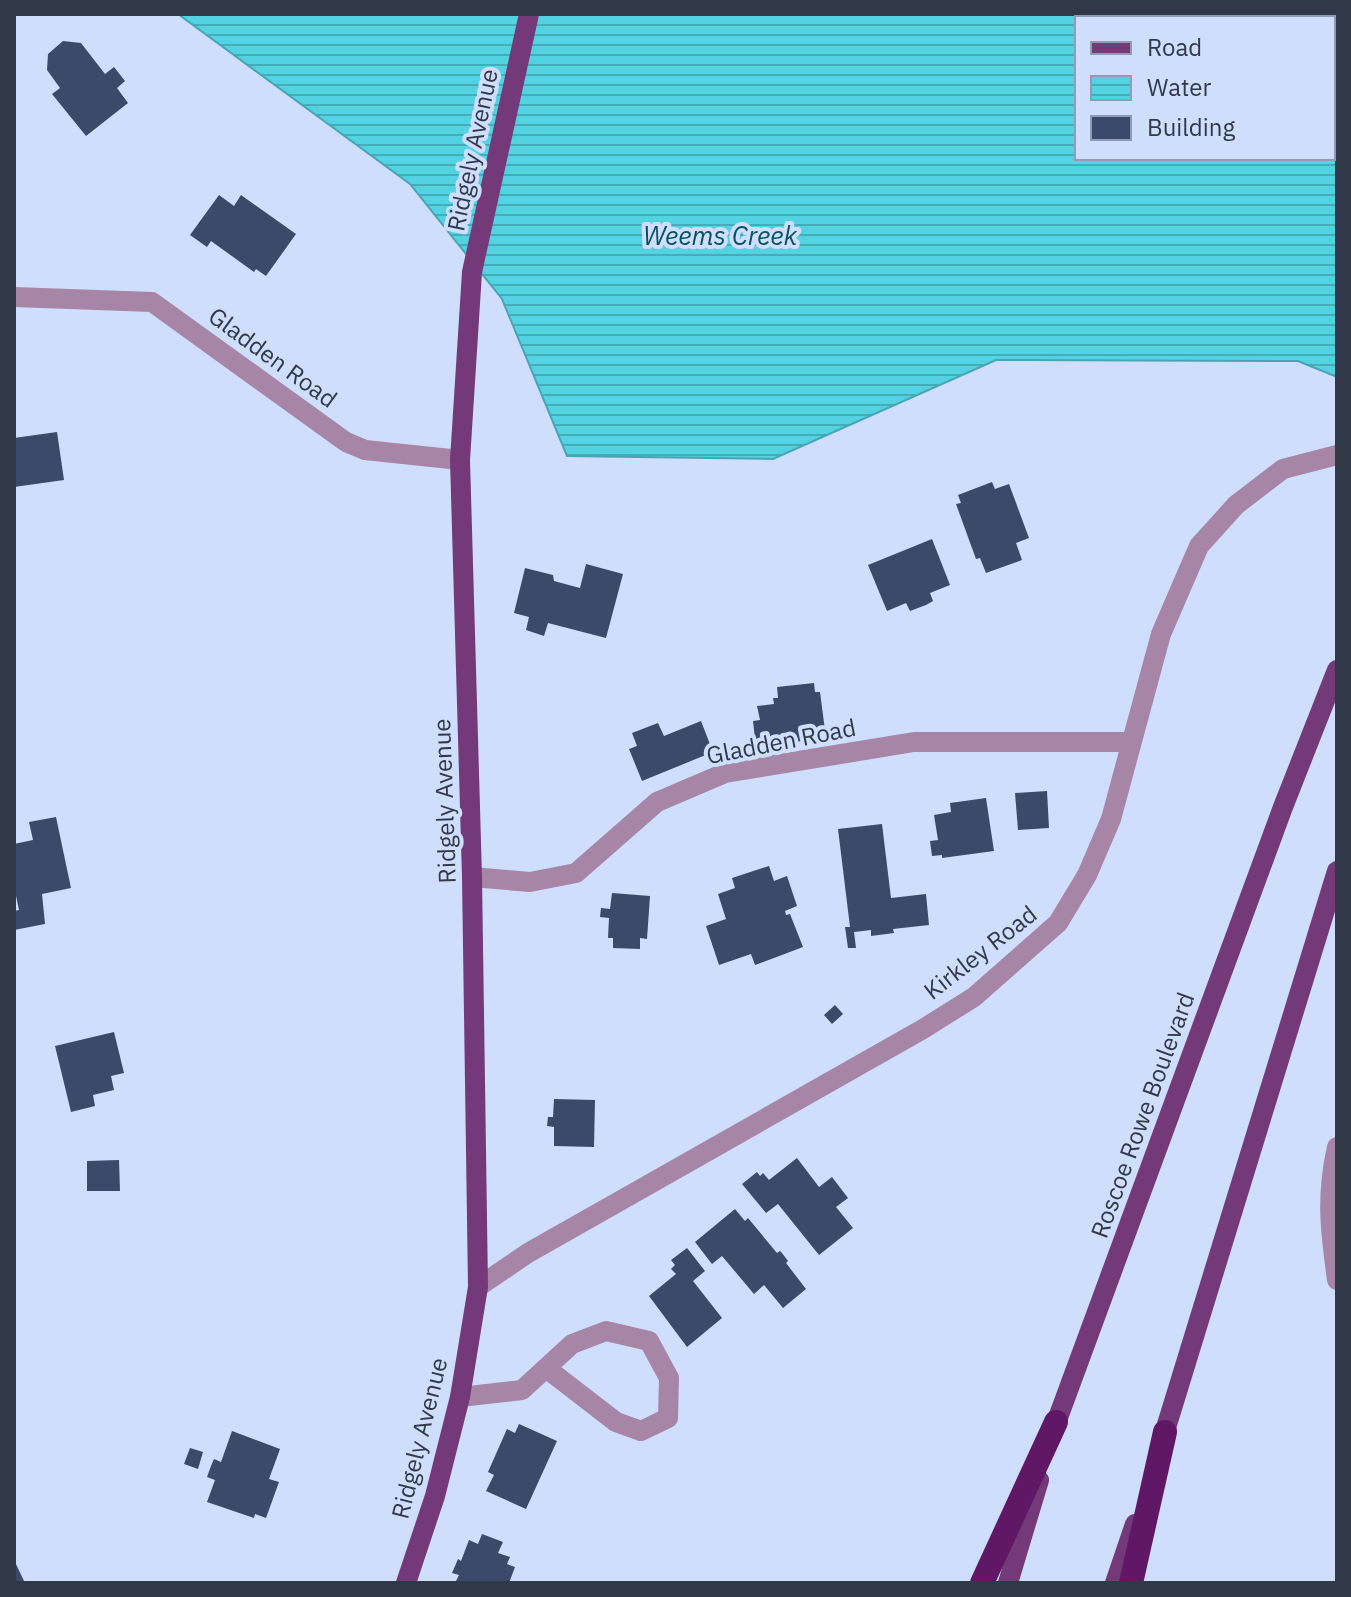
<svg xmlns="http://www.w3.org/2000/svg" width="1351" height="1597" font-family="'IBM Plex Sans',sans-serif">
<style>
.water{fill:url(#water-rules);stroke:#49a4b3;stroke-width:2;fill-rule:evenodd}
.building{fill:#3b4a6a}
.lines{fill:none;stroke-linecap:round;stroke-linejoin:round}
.minor{stroke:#a685a7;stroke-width:20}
.major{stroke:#743978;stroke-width:20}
.highway{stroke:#601866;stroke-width:24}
.labels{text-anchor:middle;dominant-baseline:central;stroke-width:8;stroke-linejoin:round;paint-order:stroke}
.street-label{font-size:24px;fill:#313847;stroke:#cfdefd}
.water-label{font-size:26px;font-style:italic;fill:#05545b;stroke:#cfdefd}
</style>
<defs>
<pattern id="water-rules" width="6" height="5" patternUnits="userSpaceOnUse" patternTransform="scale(2)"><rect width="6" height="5" fill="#53d3e1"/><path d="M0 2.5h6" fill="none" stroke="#45acb8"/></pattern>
</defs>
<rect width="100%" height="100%" fill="#cfdefd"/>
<path class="water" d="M 178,14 L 1337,14 L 1337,377 L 1298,361 L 996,360 L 773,459 L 567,456 L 502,299 L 410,184 ZM 1077,18 L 1333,18 L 1333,158 L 1077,158 Z"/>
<g class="building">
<path d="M 63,41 L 81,43 L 105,74 L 114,67 L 125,81 L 117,88 L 128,103 L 86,136 L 52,94 L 60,88 L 47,70 L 48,54 Z"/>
<path d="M 219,195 L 234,206 L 241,195 L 296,234 L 266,276 L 256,269 L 254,272 L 211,241 L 207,247 L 190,235 Z"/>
<path d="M 57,432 L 64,480 L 14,487 L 14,438 Z"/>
<path d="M 992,482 L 995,489 L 1009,484 L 1029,538 L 1016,543 L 1022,560 L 986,573 L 980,558 L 976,559 L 956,504 L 961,503 L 958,495 Z"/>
<path d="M 932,539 L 950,585 L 930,593 L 933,601 L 926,605 L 910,611 L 906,603 L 887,611 L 868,565 Z"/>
<path d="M 586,564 L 623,574 L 606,638 L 548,623 L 544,636 L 526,630 L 529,617 L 514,613 L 525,568 L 553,575 L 554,581 L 580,588 Z"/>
<path d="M 814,683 L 815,692 L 820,692 L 826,738 L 756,747 L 753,721 L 760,720 L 757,706 L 774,704 L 773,698 L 778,698 L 777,687 Z"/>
<path d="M 701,721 L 713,752 L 642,781 L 629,749 L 637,746 L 632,733 L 658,723 L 664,736 Z"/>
<path d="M 1047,791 L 1049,828 L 1018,830 L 1015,793 Z"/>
<path d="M 986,798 L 994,851 L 942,858 L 942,855 L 932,856 L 930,841 L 938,840 L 934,815 L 951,812 L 950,803 Z"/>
<path d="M 56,817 L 71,888 L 42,894 L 45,924 L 14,930 L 14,911 L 19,910 L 14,886 L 14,844 L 33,840 L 29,822 Z"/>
<path d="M 882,824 L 891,898 L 926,894 L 929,925 L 893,929 L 894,933 L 871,936 L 871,930 L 854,932 L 856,948 L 848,948 L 845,927 L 850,927 L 838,829 Z"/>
<path d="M 769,866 L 774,881 L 787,876 L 797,906 L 785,911 L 786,915 L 790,914 L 803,947 L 755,965 L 751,954 L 719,965 L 706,926 L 726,919 L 718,894 L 735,888 L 732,878 Z"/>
<path d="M 612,893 L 650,896 L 647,939 L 640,938 L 640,949 L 613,948 L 613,938 L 608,938 L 609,918 L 600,917 L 601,908 L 610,909 Z"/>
<path d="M 835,1005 L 843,1014 L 832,1024 L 824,1015 Z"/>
<path d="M 114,1032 L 124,1073 L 111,1076 L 114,1090 L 93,1095 L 95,1106 L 71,1112 L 55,1046 Z"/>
<path d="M 554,1099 L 595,1100 L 594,1147 L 554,1146 L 554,1127 L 547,1126 L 548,1117 L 553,1117 Z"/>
<path d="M 797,1158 L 819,1187 L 832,1177 L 848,1198 L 836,1207 L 853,1228 L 819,1255 L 778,1204 L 766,1213 L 742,1184 L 757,1172 L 760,1176 L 763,1173 L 769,1180 Z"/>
<path d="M 119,1160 L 120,1191 L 87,1191 L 87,1161 Z"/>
<path d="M 735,1209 L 745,1221 L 748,1218 L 777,1253 L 780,1251 L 782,1253 L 788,1261 L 786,1263 L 806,1289 L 783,1308 L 764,1285 L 754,1294 L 722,1256 L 712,1264 L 695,1242 Z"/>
<path d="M 687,1248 L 705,1271 L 693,1281 L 722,1318 L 687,1347 L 649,1296 L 676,1274 L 671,1269 L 675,1265 L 671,1260 Z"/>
<path d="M 519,1424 L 557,1441 L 526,1509 L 486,1491 L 494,1475 L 488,1472 L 507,1429 L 515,1433 Z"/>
<path d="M 232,1431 L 280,1449 L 269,1479 L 279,1482 L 266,1518 L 255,1514 L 254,1518 L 207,1502 L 215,1480 L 207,1477 L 211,1466 L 214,1459 L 221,1462 Z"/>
<path d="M 190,1448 L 203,1452 L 198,1469 L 184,1464 Z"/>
<path d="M 482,1534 L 503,1542 L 498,1553 L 510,1557 L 507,1564 L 515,1567 L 509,1583 L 455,1583 L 459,1575 L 452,1573 L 458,1559 L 461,1561 L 469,1540 L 478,1544 Z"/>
<path d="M 14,1560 L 25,1583 L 14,1583 Z"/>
</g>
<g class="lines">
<g class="minor">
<path d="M 14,297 L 152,302 L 346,442 L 365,450 L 460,460"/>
<path d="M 472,877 L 530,882 L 576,873 L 657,802 L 725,773 L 914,742 L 1131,742"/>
<path d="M 1337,1147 C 1326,1197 1330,1229 1337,1280"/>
<path d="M 478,1287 L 528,1253 L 923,1029 L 974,997 L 1058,923 L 1087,875 L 1111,819 L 1161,634 L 1199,546 L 1236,505 L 1283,469 L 1337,455"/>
<path d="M 460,1397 L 522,1390 L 572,1344 L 606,1331 L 649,1341 L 669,1378 L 668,1418 L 641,1431 L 616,1422 L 546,1368"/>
</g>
<g class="major">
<path d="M 1052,1434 L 1283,807 L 1337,670"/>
<path d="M 1161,1444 L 1337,871"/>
<path d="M 406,1583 L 435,1496 L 460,1397 L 478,1287 L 472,877 L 460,460 L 472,272 L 529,14"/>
<path d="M 1008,1583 L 1039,1480"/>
<path d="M 1115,1583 L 1135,1524"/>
</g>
<g class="highway">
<path d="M 982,1583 L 1056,1422"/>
<path d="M 1131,1583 L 1165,1432"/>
</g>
</g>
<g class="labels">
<g class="street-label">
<text transform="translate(472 150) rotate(-78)">Ridgely Avenue</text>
<text transform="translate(273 357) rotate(36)">Gladden Road</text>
<text transform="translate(781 741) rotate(-11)">Gladden Road</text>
<text transform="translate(444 801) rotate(-92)">Ridgely Avenue</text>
<text transform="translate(980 952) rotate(-38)">Kirkley Road</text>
<text transform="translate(1142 1115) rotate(-70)">Roscoe Rowe Boulevard</text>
<text transform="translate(419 1438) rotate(-76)">Ridgely Avenue</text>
</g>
<g class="water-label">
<text x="720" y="235">Weems Creek</text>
</g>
</g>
<rect width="1351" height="1597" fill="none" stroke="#313847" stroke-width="32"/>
<rect x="1075" y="16" width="260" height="144" fill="#cfdefd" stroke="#909cb4" stroke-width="2"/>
<rect x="1091" y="42" width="40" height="12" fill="#743978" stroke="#909cb4" stroke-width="2"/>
<text x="1147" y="56" font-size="24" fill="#313847">Road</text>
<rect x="1091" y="76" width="40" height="24" fill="url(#water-rules)" stroke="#909cb4" stroke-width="2"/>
<text x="1147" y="96" font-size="24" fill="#313847">Water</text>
<rect x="1091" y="116" width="40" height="24" fill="#3b4a6a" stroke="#909cb4" stroke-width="2"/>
<text x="1147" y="136" font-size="24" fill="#313847">Building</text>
</svg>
